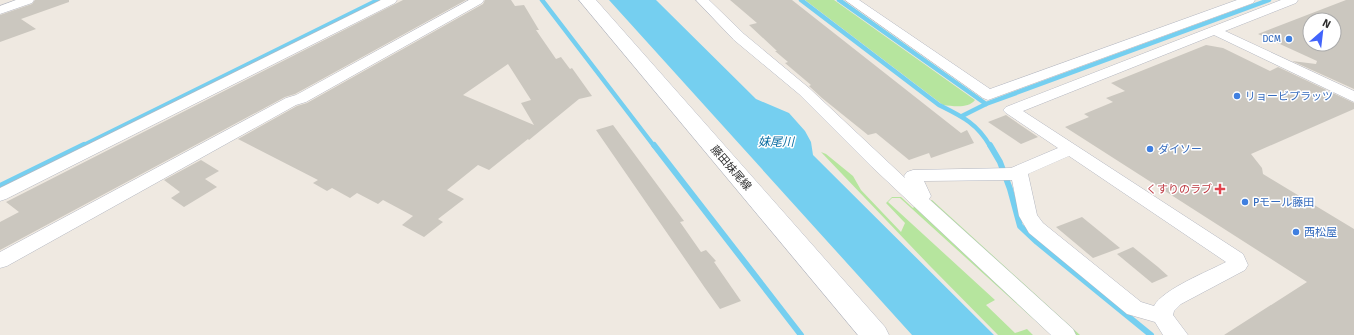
<svg xmlns="http://www.w3.org/2000/svg" width="1354" height="335" font-family="Signika,'Noto Sans JP',sans-serif">
<style>
.green{fill:#b6e59e}
.water{fill:#75cff0}
.lines{fill:none;stroke-linecap:round;stroke-linejoin:round}
.stream-far1{stroke:#75cff0;stroke-width:4.5}
.stream{stroke:#75cff0;stroke-width:6}
.building{fill:#cbc7bf;fill-rule:evenodd}
.street-casing{stroke:#b4b7c1;stroke-width:1}
.secondary-casing{stroke:#b4b7c1;stroke-width:1}
.street{fill:#fff;fill-rule:evenodd}
.secondary{fill:#fff;fill-rule:evenodd}
.shop-dot{fill:#3f7fe0;stroke:#fff;stroke-width:1.5}
.health-dot{fill:#e0444e;stroke:#fff;stroke-width:1.5}
.labels{text-anchor:middle;dominant-baseline:central;stroke-width:3;stroke-linejoin:round;paint-order:stroke}
.far-shop-label{font-size:9px;fill:#366cbe;stroke:#fff;text-anchor:end}
.shop-label{font-size:11px;fill:#366cbe;stroke:#fff;text-anchor:start}
.street-label{font-size:11px;fill:#2e2e2e;stroke:#fff}
.health-label{font-size:11px;fill:#be3a42;stroke:#fff;text-anchor:end}
.water-label{font-size:12px;font-style:italic;fill:#0d6fa3;stroke:#fff}
</style>
<rect width="100%" height="100%" fill="#efe9e1"/>
<g class="green">
<path d="M 805,0 L 834,0 L 975,100 C 968,109 953,106 943,105 Z"/>
<path d="M 821,152 L 826,154 L 853,176 L 861,190 L 901,232 L 905,223 L 886,203 L 892,197 L 901,197 L 913,208 L 915,206 L 1051,335 L 900,198 L 892,198 L 888,202 L 995,300 L 986,305 L 1015,333 L 1027,329 L 1033,335 L 998,335 L 929,265 Z"/>
<path d="M 932,200 L 1080,335 L 1071,335 L 927,202 Z"/>
</g>
<path class="water" d="M 609,0 L 656,0 L 756,99 L 789,113 L 805,131 L 811,142 L 813,155 L 994,335 L 912,335 Z"/>
<g class="lines">
<g class="stream-far1">
<path d="M 542,0 L 654,146"/>
<path d="M 801,0 L 939,105 C 961,116 977,123 990,146"/>
<path d="M 839,0 L 986,104"/>
<path d="M 962,116 L 986,104 L 1269,0"/>
<path d="M 82,146 L 378,0"/>
</g>
<g class="stream">
<path d="M 654,145 L 801,335"/>
<path d="M 990,145 L 1000,162 L 1010,189 L 1020,226 L 1037,242 L 1151,335"/>
<path d="M 0,186 L 84,145"/>
</g>
</g>
<g class="building">
<path d="M 35,0 L 69,0 L 69,2 L 21,19 L 36,29 L 0,42 L 0,15 L 32,4 Z"/>
<path d="M 403,0 L 466,0 L 295,94 L 285,97 L 0,250 L 0,222 L 19,212 L 6,202 Z"/>
<path d="M 485,0 L 511,0 L 515,6 L 524,5 L 539,30 L 536,30 L 556,59 L 561,57 L 570,69 L 572,68 L 592,96 L 579,99 L 529,140 L 528,139 L 489,170 L 478,165 L 447,190 L 464,199 L 438,219 L 443,222 L 424,237 L 402,225 L 413,216 L 383,200 L 378,204 L 357,193 L 350,198 L 332,188 L 327,191 L 313,183 L 318,180 L 238,139 L 297,106 L 307,103 L 483,4 ZM 508,64 L 531,100 L 521,103 L 534,125 L 463,95 Z"/>
<path d="M 730,0 L 792,0 L 961,133 L 967,130 L 974,143 L 931,158 L 929,153 L 909,160 L 876,133 L 868,135 L 822,98 L 809,86 L 811,85 L 785,63 L 788,62 L 775,51 L 777,51 L 749,25 L 757,23 Z"/>
<path d="M 1346,0 L 1354,0 L 1354,89 L 1292,61 L 1316,64 L 1317,61 L 1258,34 ZM 1310,20 L 1334,20 L 1334,44 L 1310,44 Z"/>
<path d="M 1206,45 L 1223,48 L 1270,71 L 1278,67 L 1354,103 L 1354,109 L 1251,154 L 1262,168 L 1263,174 L 1354,229 L 1354,335 L 1224,335 L 1307,282 L 1065,127 L 1089,117 L 1084,114 L 1113,102 L 1106,98 L 1125,91 L 1111,83 Z"/>
<path d="M 1006,115 L 1038,137 L 1021,144 L 988,122 Z"/>
<path d="M 613,125 L 684,221 L 680,222 L 701,252 L 706,250 L 716,261 L 714,262 L 741,301 L 720,309 L 705,288 L 596,130 Z"/>
<path d="M 201,160 L 219,171 L 205,179 L 217,187 L 184,207 L 171,198 L 180,192 L 164,180 Z"/>
<path d="M 1082,217 L 1120,248 L 1093,258 L 1056,227 Z"/>
<path d="M 1133,247 L 1158,267 L 1168,276 L 1152,283 L 1117,254 Z"/>
</g>
<g class="lines">
<defs>
<g id="street">
<path d="M 16,0 L 34,0 L 32,3 L 0,14 L 0,6 Z"/>
<path d="M 381,0 L 397,0 L 395,3 L 6,199 L 0,201 L 0,188 Z"/>
<path d="M 469,0 L 484,0 L 482,3 L 306,102 L 296,105 L 7,266 L 0,268 L 0,252 L 286,98 L 296,95 Z"/>
<path d="M 696,0 L 709,0 L 744,34 L 809,88 L 905,178 L 904,176 L 907,172 L 913,170 L 1011,168 L 1058,148 L 1006,113 L 1003,110 L 1006,107 L 1281,0 L 1298,0 L 1296,3 L 1225,31 L 1354,91 L 1354,102 L 1214,35 L 1023,111 L 1243,254 L 1248,265 L 1245,270 L 1181,304 L 1174,311 L 1173,315 L 1188,335 L 1163,335 L 1155,322 L 1127,314 L 1029,233 L 1019,216 L 1012,180 L 924,181 L 931,196 L 929,199 L 1073,329 L 1076,335 L 1051,335 L 871,166 L 799,94 L 734,40 ZM 1069,156 L 1226,262 C 1209,271 1163,289 1154,306 L 1141,302 L 1043,223 L 1037,215 L 1028,174 Z"/>
<path d="M 845,0 L 859,0 L 990,89 L 1237,0 L 1255,0 L 1253,3 L 988,100 L 983,98 Z"/>
</g>
<path id="secondary" d="M 579,0 L 596,0 L 885,327 L 889,335 L 858,335 Z"/>
</defs>
<use href="#street" class="street-casing"/>
<use href="#secondary" class="secondary-casing"/>
<use href="#street" class="street"/>
<use href="#secondary" class="secondary"/>
</g>
<g class="shop-dot">
<circle cx="1289" cy="39" r="4"/>
<circle cx="1237" cy="96" r="4"/>
<circle cx="1150" cy="149" r="4"/>
<circle cx="1245" cy="202" r="4"/>
<circle cx="1296" cy="232" r="4"/>
</g>
<path class="health-dot" d="M1218 183h4v4h4v4h-4v4h-4v-4h-4v-4h4z"/>
<g class="labels">
<g class="far-shop-label">
<text x="1281" y="39">DCM</text>
</g>
<g class="shop-label">
<text x="1245" y="96">リョービプラッツ</text>
<text x="1158" y="149">ダイソー</text>
<text x="1253" y="202">Pモール藤田</text>
<text x="1304" y="232">西松屋</text>
</g>
<g class="street-label">
<text transform="translate(731 168) rotate(49)">藤田妹尾線</text>
</g>
<g class="health-label">
<text x="1212" y="189">くすりのラブ</text>
</g>
<g class="water-label">
<text x="776" y="142">妹尾川</text>
</g>
</g>
<g transform="translate(1322 32) rotate(28)"><circle r="19" fill="#ffffff" stroke="#ababab"/>
<path d="M0-3L7 15L0 10L-7 15Z" fill="#4264fb"/>
<text y="-6" font-size="11" font-weight="bold" text-anchor="middle" fill="#2e2e2e">N</text>
</g>
</svg>
